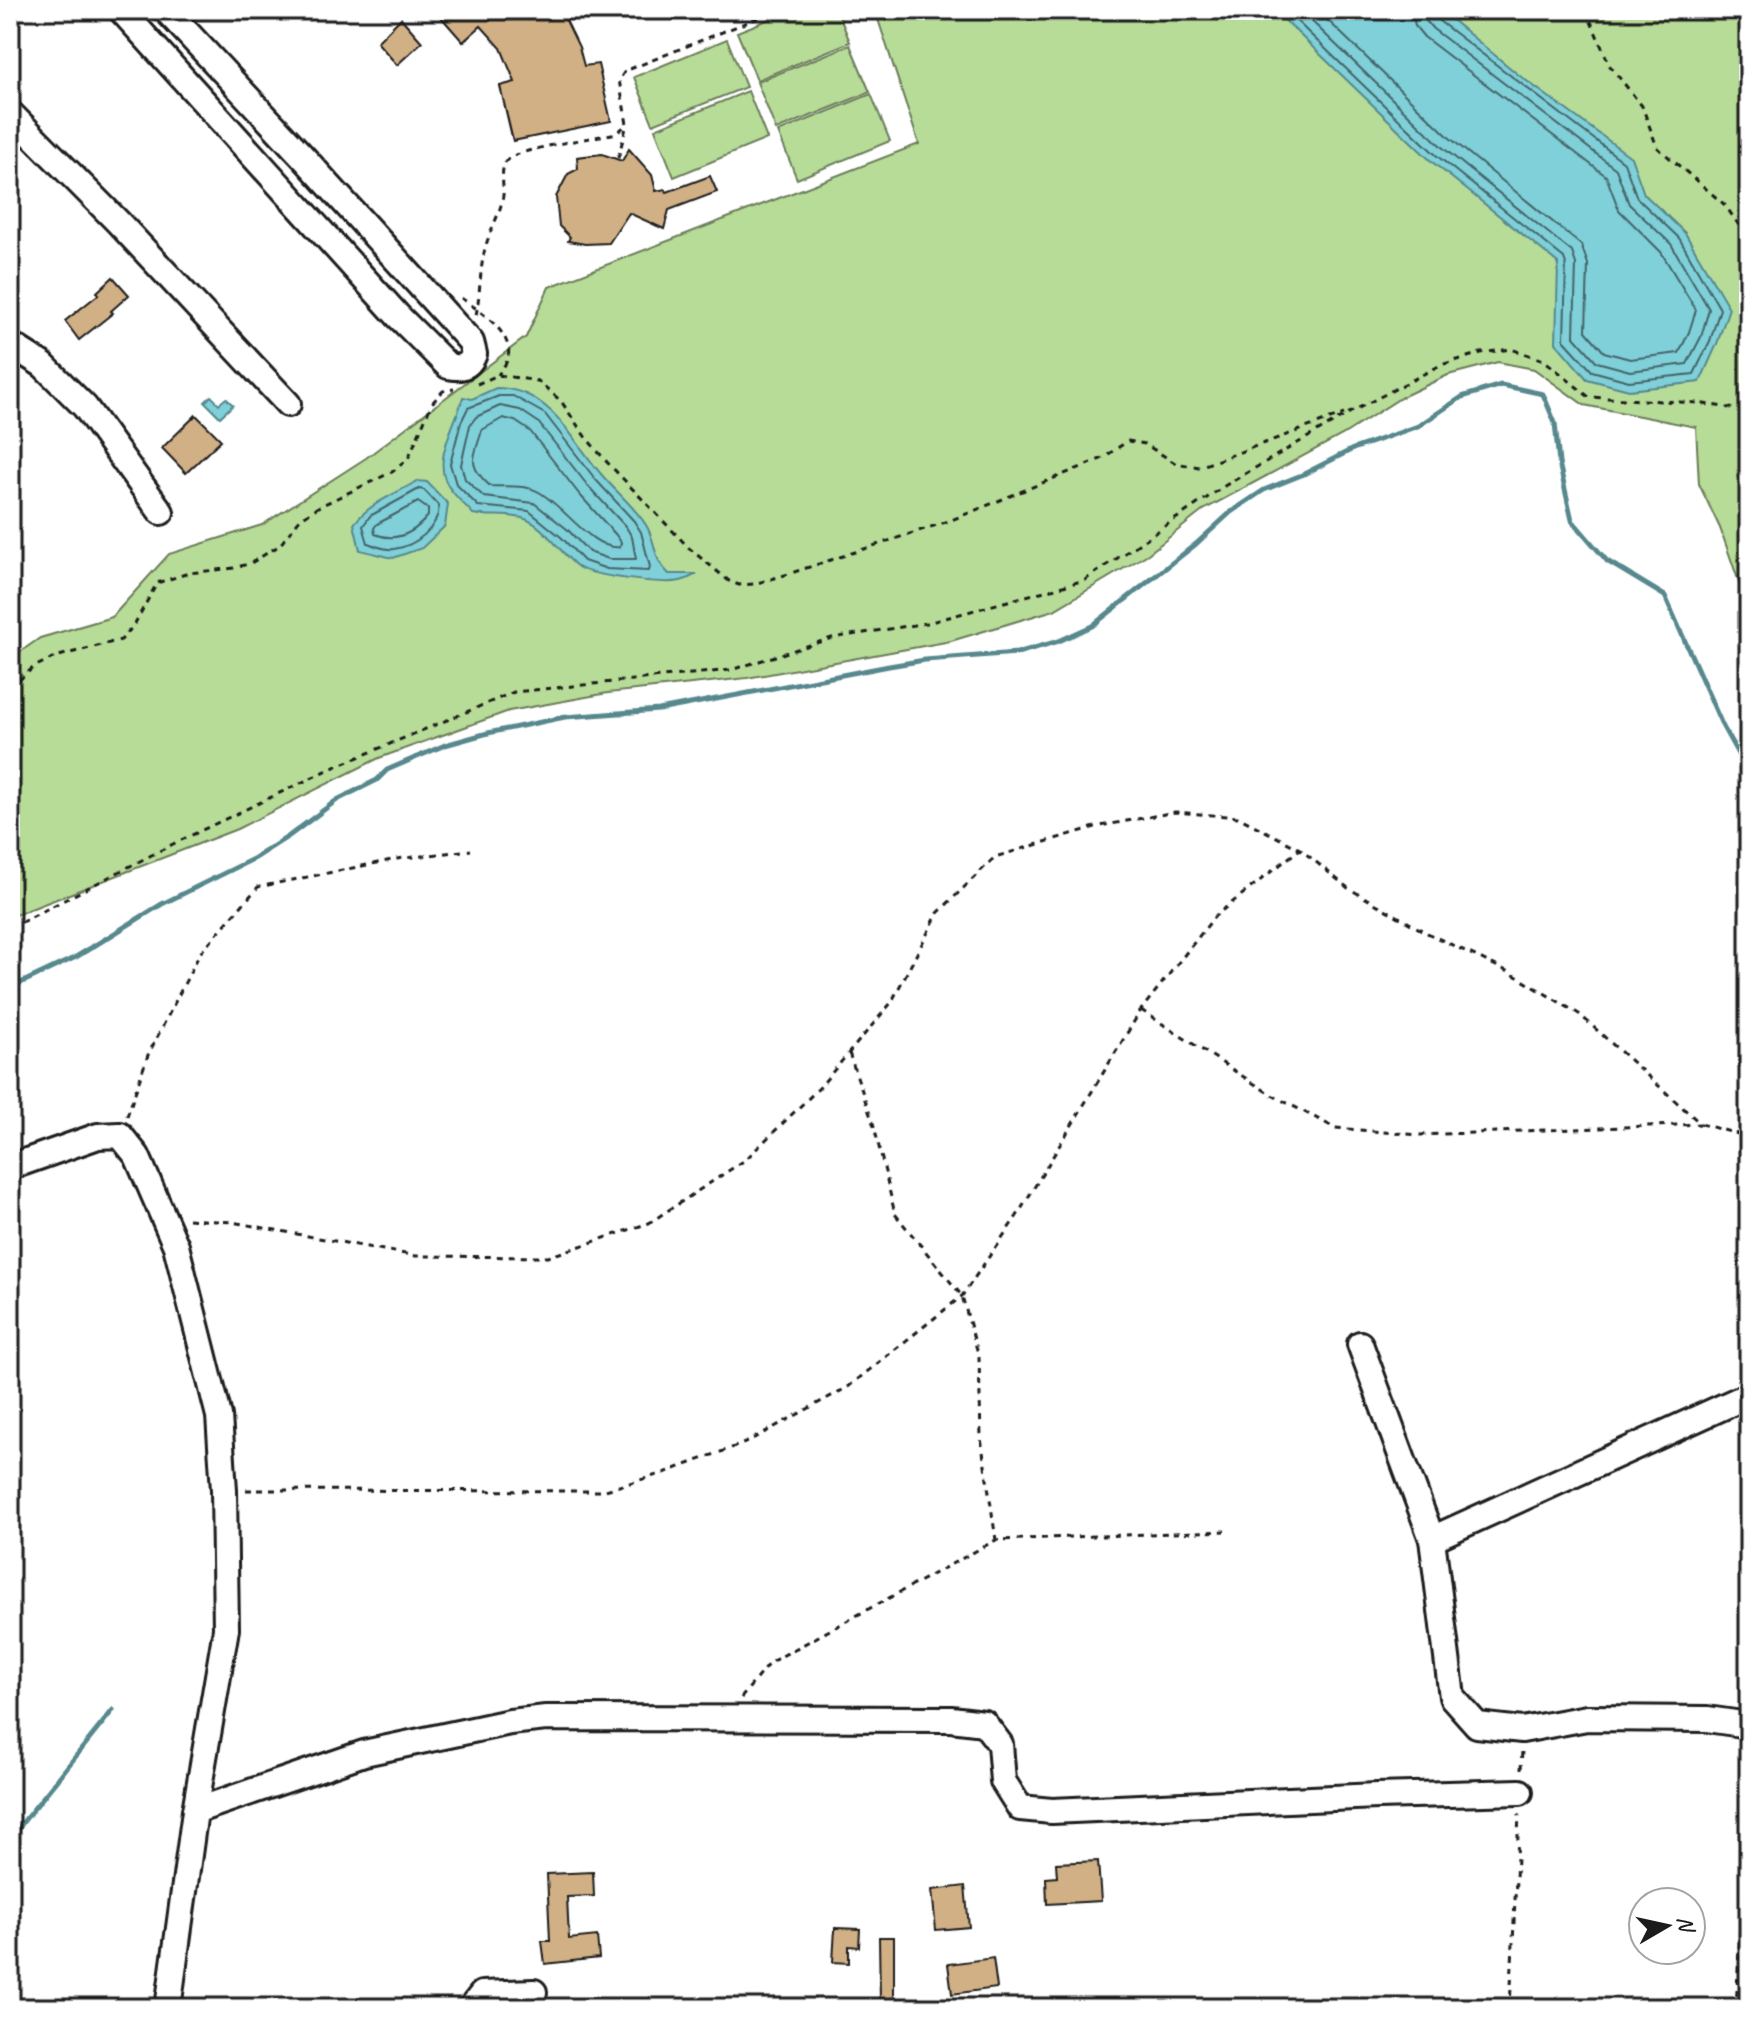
<svg xmlns="http://www.w3.org/2000/svg" width="1759" height="2018" font-family="Caveat,sans-serif">
<style>
.green{fill:#b7dc97;stroke:#6a7c5a;stroke-width:2}
.water{fill:#7fd0d9;stroke:#57888d;stroke-width:2}
.lines{fill:none;stroke-linecap:round;stroke-linejoin:round}
.shore{stroke:#446468;stroke-width:2}
.stream{stroke:#57888d;stroke-width:5}
.building{fill:#d0b084;stroke:#1c1c1c;stroke-width:2}
.minor-casing{stroke:#1c1c1c;stroke-width:30}
.path{stroke:#1c1c1c;stroke-width:3;stroke-dasharray:6 6;stroke-linecap:butt}
.minor{stroke:#fff;stroke-width:24}
</style>
<rect width="100%" height="100%" fill="#fff"/>
<filter id="ink" filterUnits="userSpaceOnUse"><feTurbulence type="fractalNoise" baseFrequency=".0125" numOctaves="2"/><feDisplacementMap in="SourceGraphic" scale="16" xChannelSelector="R" yChannelSelector="G"/><feConvolveMatrix kernelMatrix="1 2 1 2 8 2 1 2 1" color-interpolation-filters="sRGB"/></filter>
<g filter="url(#ink)">
<g class="green">
<path d="M 793,10 L 837,10 L 850,42 L 757,80 L 737,32 Z"/>
<path d="M 875,10 L 1749,10 L 1749,624 L 1741,588 L 1720,528 L 1699,484 L 1696,427 L 1584,405 L 1534,369 L 1498,362 L 1448,375 L 1402,397 L 1344,434 L 1205,509 L 1148,554 L 1054,610 L 951,641 L 747,678 L 608,693 L 509,711 L 379,758 L 237,829 L 10,917 L 10,659 L 40,638 L 112,617 L 169,554 L 262,525 L 366,458 L 526,337 L 549,287 L 919,144 Z"/>
<path d="M 727,39 L 746,87 L 653,124 L 634,77 Z"/>
<path d="M 850,45 L 870,92 L 776,130 L 757,82 Z"/>
<path d="M 748,91 L 767,139 L 674,177 L 655,129 Z"/>
<path d="M 871,94 L 890,141 L 797,179 L 778,132 Z"/>
</g>
<g class="water">
<path d="M 1274,10 L 1440,10 L 1520,76 L 1631,157 L 1644,194 L 1685,233 L 1729,308 L 1717,344 L 1700,382 L 1629,390 L 1587,379 L 1556,343 L 1558,263 L 1431,161 Z"/>
<path d="M 496,388 C 550,389 570,437 601,474 C 615,491 634,506 646,525 C 657,543 652,558 669,574 L 697,574 C 692,576 686,580 680,581 C 664,585 591,576 578,567 C 561,554 543,523 522,518 C 507,514 489,517 473,514 C 466,506 457,498 451,490 C 429,463 456,425 463,397 L 472,399 Z"/>
<path d="M 211,396 L 219,404 L 226,398 L 233,405 L 220,417 L 205,402 Z"/>
<path d="M 417,481 L 427,482 L 448,504 L 445,526 L 422,548 L 393,558 L 360,550 L 354,524 C 369,503 396,494 417,481 Z"/>
</g>
<g class="lines">
<g class="shore">
<path d="M 1285,10 L 1436,155 L 1564,258 L 1566,264 L 1564,340 L 1592,371 L 1629,381 L 1694,374 L 1710,341 L 1720,309 L 1679,238 L 1637,198 L 1624,162 L 1439,21 L 1434,10"/>
<path d="M 1300,10 L 1442,147 L 1572,252 L 1576,264 L 1574,336 L 1597,362 L 1630,371 L 1687,364 L 1701,337 L 1709,309 L 1671,244 L 1629,204 L 1616,169 L 1433,29 L 1426,21 L 1424,10"/>
<path d="M 1317,10 L 1450,138 L 1581,245 L 1588,264 L 1586,331 L 1604,352 L 1630,359 L 1679,353 L 1689,332 L 1696,310 L 1661,252 L 1619,210 L 1606,176 L 1424,37 L 1415,26 L 1412,10"/>
<path d="M 499,396 L 513,396 L 545,414 L 596,480 L 634,521 L 641,532 L 650,567 L 649,571 L 607,569 L 584,561 L 561,537 L 529,511 L 478,506 L 456,484 L 450,464 L 461,422 L 468,408 Z"/>
<path d="M 500,406 L 520,410 L 538,422 L 588,486 L 626,527 L 632,537 L 636,559 L 609,559 L 589,552 L 567,529 L 534,503 L 484,497 L 465,479 L 461,465 L 470,425 L 476,417 Z"/>
<path d="M 503,418 L 515,421 L 530,431 L 579,494 L 616,535 L 621,542 L 620,547 C 593,551 564,506 539,492 C 526,484 505,487 490,486 C 466,464 474,459 482,430 Z"/>
<path d="M 419,489 L 424,490 L 439,506 C 438,528 416,546 394,549 C 386,550 375,546 368,543 L 363,526 L 370,516 Z"/>
<path d="M 418,502 L 428,509 L 428,516 C 414,533 397,543 375,534 L 374,528 L 377,524 Z"/>
</g>
<g class="stream">
<path d="M 10,988 L 76,957 L 162,904 L 253,859 L 289,836 L 337,800 L 377,780 L 387,770 L 445,745 L 488,733 L 565,717 L 659,710 L 889,666 L 925,660 L 1017,653 L 1059,641 L 1092,626 L 1196,544 L 1231,512 L 1264,490 L 1304,474 L 1353,449 L 1418,426 L 1462,397 L 1501,385 L 1543,394 L 1555,423 L 1559,463 L 1572,520 L 1607,561 L 1665,596 L 1723,727 L 1743,763 L 1749,767"/>
<path d="M 10,1843 L 23,1822 L 113,1710"/>
</g>
</g>
<g class="building">
<path d="M 435,10 L 561,10 L 579,47 L 584,66 L 598,64 L 611,121 L 513,141 L 500,86 L 515,82 L 501,48 L 481,26 L 463,42 Z"/>
<path d="M 401,18 L 422,42 L 397,65 L 377,42 Z"/>
<path d="M 629,149 L 652,175 L 656,191 L 665,189 L 667,192 L 710,176 L 717,192 L 669,210 L 664,229 L 629,213 L 609,243 L 585,244 L 568,241 L 570,237 L 559,226 L 556,197 L 568,174 L 578,169 L 577,157 L 602,154 L 622,161 Z"/>
<path d="M 113,277 L 129,295 L 111,311 L 113,313 L 79,340 L 65,321 L 99,294 L 97,292 Z"/>
<path d="M 196,415 L 221,440 L 186,473 L 162,448 Z"/>
<path d="M 1098,1861 L 1101,1901 L 1047,1904 L 1046,1878 L 1057,1877 L 1056,1863 Z"/>
<path d="M 593,1872 L 594,1896 L 567,1897 L 569,1939 L 597,1936 L 599,1958 L 545,1964 L 542,1941 L 550,1941 L 547,1874 Z"/>
<path d="M 965,1886 L 969,1927 L 936,1930 L 932,1890 Z"/>
<path d="M 835,1928 L 860,1929 L 859,1947 L 849,1946 L 849,1963 L 833,1962 Z"/>
<path d="M 879,1937 L 894,1937 L 894,2002 L 880,2002 Z"/>
<path d="M 993,1958 L 997,1988 L 952,1994 L 948,1964 Z"/>
</g>
<g class="lines">
<defs>
<g id="minor">
<path d="M 121,10 L 398,316 L 448,366 C 461,369 469,367 474,354 L 471,342 L 305,159 L 166,10"/>
<path d="M 10,113 L 118,222 L 288,404"/>
<path d="M 10,344 L 43,365 L 85,407 L 161,512"/>
<path d="M 10,1167 L 98,1136 L 120,1135 L 137,1156 L 176,1246 L 219,1416 L 224,1490 L 226,1629 L 195,1811 L 168,2008"/>
<path d="M 1360,1344 L 1432,1539 L 1452,1697 L 1477,1725 L 1522,1730 L 1587,1718 L 1707,1719 L 1749,1725"/>
<path d="M 1432,1539 L 1749,1395"/>
<path d="M 195,1811 L 364,1753 L 510,1722 L 546,1718 L 951,1719 L 984,1723 L 1000,1744 L 1003,1781 L 1020,1808 L 1052,1811 L 1377,1796 L 1520,1792"/>
<path d="M 471,2008 L 482,1994 L 534,1992"/>
</g>
</defs>
<use href="#minor" class="minor-casing"/>
<g class="path">
<path d="M 1586,10 L 1610,66 L 1642,106 L 1657,147 L 1725,205 L 1749,240"/>
<path d="M 618,158 L 627,124"/>
<path d="M 461,298 C 478,310 514,332 508,358 C 507,363 501,370 498,375"/>
<path d="M 476,315 C 481,291 479,266 487,242 C 492,226 501,212 503,195 C 504,185 499,166 508,159 C 520,149 597,137 617,133 L 627,124 L 619,80 L 625,71 L 777,10"/>
<path d="M 477,384 L 498,375 L 538,381 L 561,401 L 584,435 L 605,460 L 690,549 L 729,581 L 739,585 L 754,584 L 785,575 L 949,521 L 1101,459 L 1128,441 L 1145,444 L 1175,463 L 1199,467 L 1344,414"/>
<path d="M 10,688 L 34,667 L 55,657 L 121,640 L 134,625 L 157,583 L 189,573 L 234,568 L 251,563 L 280,545 L 300,519 L 318,507 L 392,472 L 408,459 L 432,403 L 443,391 L 454,389"/>
<path d="M 10,928 L 173,844 L 330,769 L 514,692 L 731,670 L 832,638 L 927,623 L 1085,580 L 1226,485 L 1351,412 L 1441,365 L 1481,353 L 1511,349 L 1544,360 L 1589,397 L 1698,403 L 1749,411"/>
<path d="M 1141,1010 L 1270,1094 L 1335,1128 L 1420,1135 L 1701,1124"/>
<path d="M 849,1053 L 874,1126 L 895,1214 L 962,1296 L 979,1357 L 981,1438 L 996,1540"/>
<path d="M 127,1116 L 148,1055 L 200,953 L 258,887 L 397,859 L 471,850"/>
<path d="M 188,1219 L 232,1222 L 416,1256 L 548,1257 L 649,1223 L 745,1160 L 819,1088 L 891,1003 L 938,913 L 995,857 L 1095,827 L 1175,812 L 1238,817 L 1300,849 L 1348,888 L 1427,933 L 1511,973 L 1579,1014 L 1701,1124 L 1749,1137"/>
<path d="M 246,1490 L 602,1491 L 664,1473 L 745,1443 L 848,1387 L 962,1296 L 1017,1216 L 1141,1010 L 1215,916 L 1300,849"/>
<path d="M 741,1698 L 769,1663 L 996,1540 L 1225,1531"/>
<path d="M 1521,1770 L 1522,1750"/>
<path d="M 1510,2008 L 1519,1814"/>
<path d="M 1736,2008 L 1749,1767"/>
</g>
<use href="#minor" class="minor"/>
</g>
</g>
<rect width="1759" height="2018" fill="none" stroke="#fff" stroke-width="40"/>
<rect x="20" y="20" width="1719" height="1978" fill="none" stroke="#1c1c1c" stroke-width="3" filter="url(#ink)"/>
<g transform="translate(1667 1926) rotate(81)"><circle r="38" fill="#ffffff" stroke="#a4a4a4" stroke-width="2"/>
<path d="M0-6L14 30L0 20L-14 30Z" fill="#1c1c1c"/>
<text y="-12" font-size="22" font-weight="bold" text-anchor="middle" fill="#1c1c1c">N</text>
</g>
</svg>
